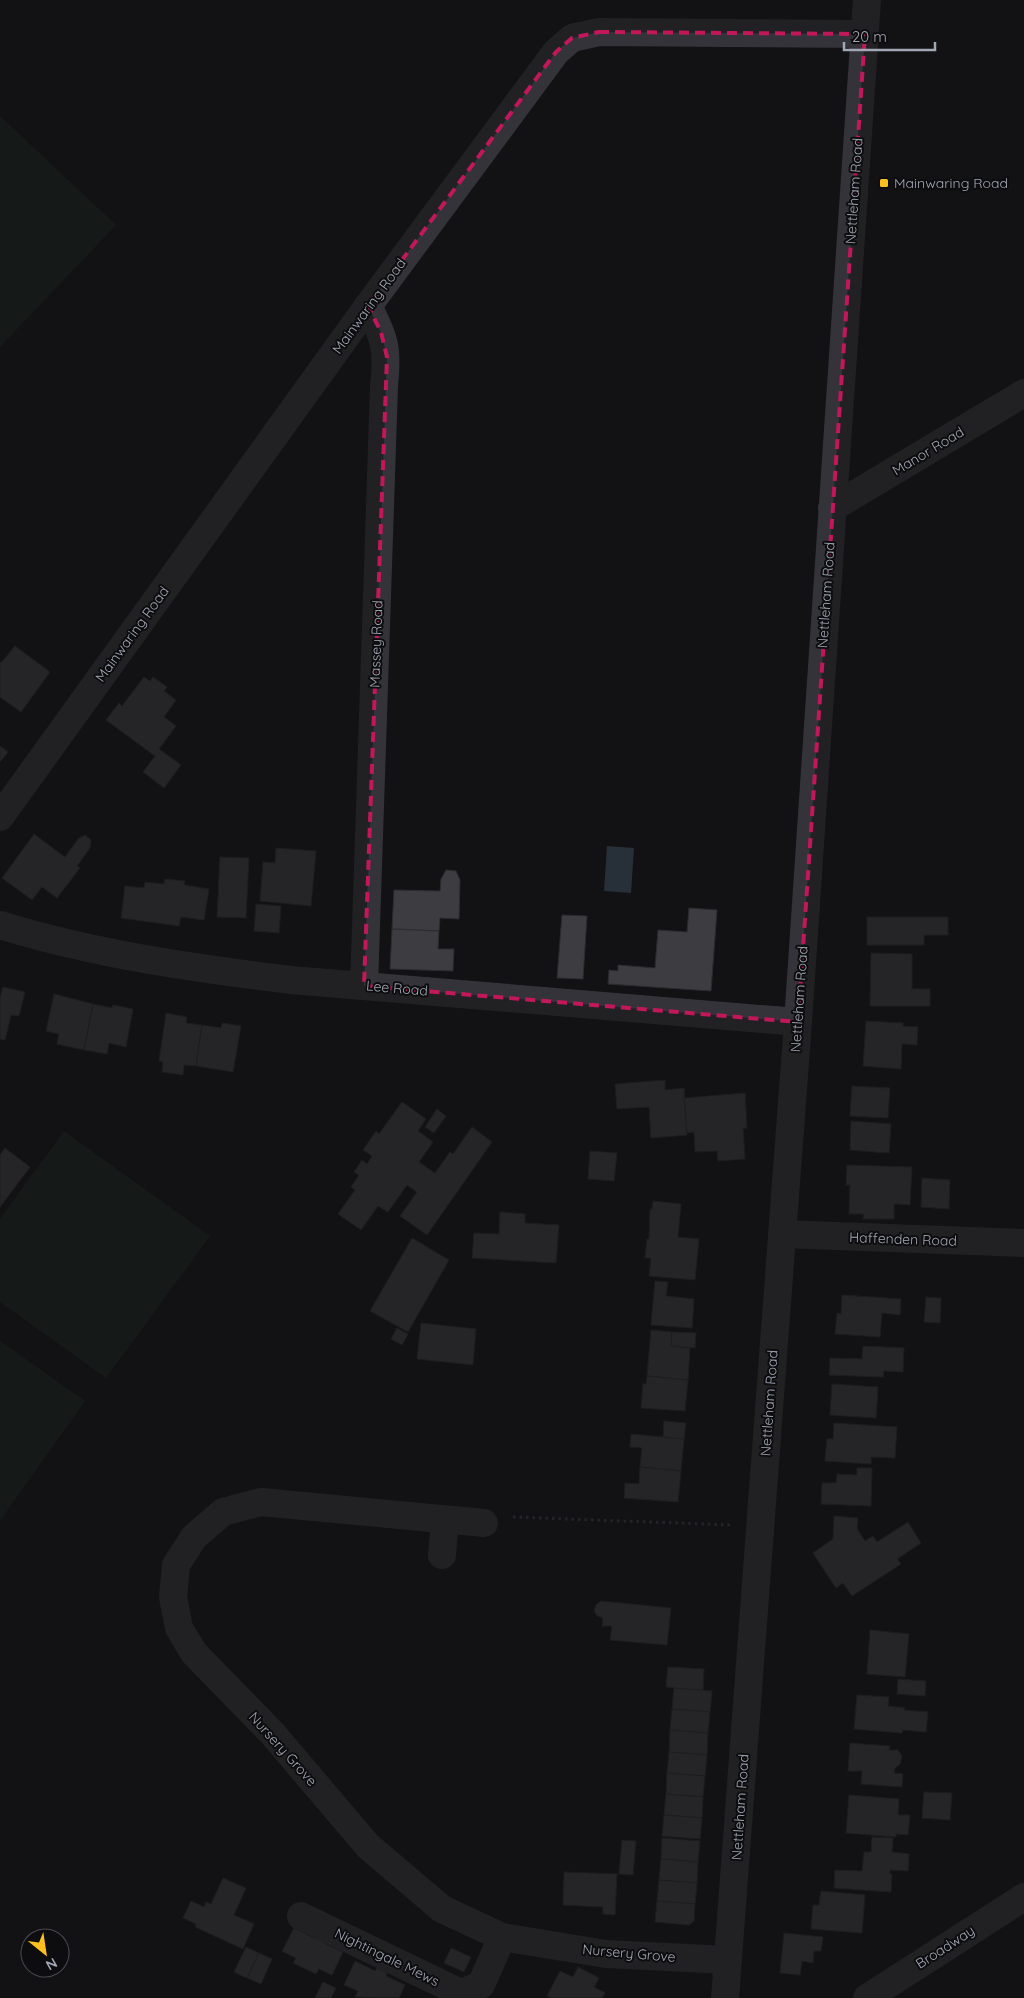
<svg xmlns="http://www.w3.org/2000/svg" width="1024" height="1998" font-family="Quicksand,sans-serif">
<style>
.green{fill:#1a221b}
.water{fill:#273038}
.building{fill:#3c3c41;stroke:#2c2c30}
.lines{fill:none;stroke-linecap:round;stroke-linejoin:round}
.path{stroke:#393a40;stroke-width:3;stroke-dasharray:2.5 4;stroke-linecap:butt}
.minor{stroke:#333339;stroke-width:28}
.marked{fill:none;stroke:#c2185b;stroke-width:4;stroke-dasharray:10 6;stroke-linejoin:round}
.poi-dot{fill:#febf1f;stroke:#0d0d0f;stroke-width:2}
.labels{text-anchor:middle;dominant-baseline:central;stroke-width:4;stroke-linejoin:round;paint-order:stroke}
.poi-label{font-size:14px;fill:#a2a7b5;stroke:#0d0d0f;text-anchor:start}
.street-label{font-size:14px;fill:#a2a7b5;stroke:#0d0d0f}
</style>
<rect width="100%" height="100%" fill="#121214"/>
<g class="green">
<path d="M 0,116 L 116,225 L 0,347 Z"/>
<path d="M 64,1131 L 210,1236 L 106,1378 L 0,1302 L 0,1219 Z"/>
<path d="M 0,1341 L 85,1401 L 0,1521 Z"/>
</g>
<path class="water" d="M 607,846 L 634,848 L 631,893 L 604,891 Z"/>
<g class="building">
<path d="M 15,646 L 50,672 L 21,712 L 0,697 L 0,662 L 1,663 Z"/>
<path d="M 144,677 L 150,681 L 153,677 L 167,687 L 164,691 L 176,700 L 164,717 L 176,726 L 159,749 L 181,765 L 164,788 L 143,772 L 155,756 L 106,720 L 119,703 L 122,706 Z"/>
<path d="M 0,746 L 8,752 L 0,762 Z"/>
<path d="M 34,834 L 65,857 L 78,839 L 85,835 L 91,840 L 90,848 L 77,866 L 80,868 L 57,898 L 42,887 L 32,900 L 2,878 Z"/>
<path d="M 276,848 L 316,851 L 311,906 L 260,901 L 263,862 L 275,863 Z"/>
<path d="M 220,857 L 249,858 L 246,918 L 217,917 Z"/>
<path d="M 446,870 L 456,871 L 460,880 L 459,919 L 440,918 L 439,931 L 392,929 L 394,890 L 440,891 L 441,879 Z"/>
<path d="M 165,879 L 185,881 L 184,885 L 209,889 L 204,920 L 181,917 L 179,926 L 121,918 L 125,886 L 144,888 L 145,882 L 164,884 Z"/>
<path d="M 256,904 L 281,906 L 279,933 L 254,931 Z"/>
<path d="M 689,908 L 717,910 L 711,991 L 608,984 L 609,970 L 618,971 L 618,965 L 655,968 L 658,930 L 687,932 Z"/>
<path d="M 562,915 L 587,916 L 583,979 L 557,978 Z"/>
<path d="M 867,917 L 948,917 L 948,935 L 924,935 L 924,945 L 867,945 Z"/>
<path d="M 392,929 L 439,931 L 438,949 L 454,949 L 453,971 L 390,969 Z"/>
<path d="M 871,953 L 912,954 L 912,989 L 930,989 L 930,1006 L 870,1006 Z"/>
<path d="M 3,987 L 25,992 L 19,1016 L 11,1015 L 5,1040 L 0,1039 L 0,998 Z"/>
<path d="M 54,994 L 93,1004 L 84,1050 L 57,1044 L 59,1034 L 46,1031 Z"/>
<path d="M 93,1004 L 112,1008 L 113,1005 L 133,1009 L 126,1047 L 109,1043 L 107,1054 L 84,1050 Z"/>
<path d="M 166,1013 L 187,1017 L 186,1023 L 202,1025 L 196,1066 L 184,1065 L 183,1075 L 162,1072 L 163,1062 L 159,1061 Z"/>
<path d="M 866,1021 L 903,1023 L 903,1026 L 918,1027 L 917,1045 L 902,1044 L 901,1069 L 863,1066 Z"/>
<path d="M 222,1023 L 241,1026 L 233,1072 L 196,1066 L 202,1025 L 221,1028 Z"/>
<path d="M 665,1080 L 665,1090 L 684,1088 L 687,1135 L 651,1138 L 649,1107 L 617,1109 L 615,1084 Z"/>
<path d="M 852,1086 L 890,1088 L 888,1118 L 850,1116 Z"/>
<path d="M 745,1093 L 747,1128 L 743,1128 L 745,1159 L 718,1161 L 717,1151 L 695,1152 L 694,1132 L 687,1133 L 684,1098 Z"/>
<path d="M 402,1102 L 426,1119 L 418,1131 L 433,1142 L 419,1162 L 435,1173 L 450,1152 L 453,1154 L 472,1127 L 492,1142 L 427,1235 L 400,1216 L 417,1192 L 407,1185 L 388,1212 L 378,1206 L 361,1230 L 338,1214 L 355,1190 L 351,1187 L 359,1175 L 354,1172 L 362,1160 L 367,1164 L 372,1156 L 363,1150 L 376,1131 L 379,1134 Z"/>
<path d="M 437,1109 L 446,1116 L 434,1133 L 425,1127 Z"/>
<path d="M 851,1121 L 891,1124 L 889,1153 L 850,1150 Z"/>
<path d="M 5,1148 L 30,1167 L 0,1207 L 0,1155 Z"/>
<path d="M 590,1151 L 617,1153 L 614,1181 L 588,1179 Z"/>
<path d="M 847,1165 L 912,1167 L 910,1205 L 894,1204 L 894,1219 L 863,1219 L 864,1214 L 849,1214 L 850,1185 L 846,1185 Z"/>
<path d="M 922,1178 L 950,1180 L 949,1209 L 921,1207 Z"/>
<path d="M 653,1201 L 681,1204 L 678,1237 L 699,1239 L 695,1280 L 649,1276 L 651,1258 L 645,1258 L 647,1239 L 649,1239 L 650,1209 L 652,1209 Z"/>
<path d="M 500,1212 L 525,1214 L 525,1223 L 559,1225 L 556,1263 L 472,1258 L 474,1233 L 499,1234 Z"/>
<path d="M 412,1238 L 449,1260 L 408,1332 L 370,1311 Z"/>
<path d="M 655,1281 L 668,1282 L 666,1296 L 694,1299 L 692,1328 L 651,1325 Z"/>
<path d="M 842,1295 L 901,1299 L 900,1315 L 882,1313 L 880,1337 L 835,1334 L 837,1313 L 841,1314 Z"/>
<path d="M 926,1297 L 941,1298 L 940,1323 L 924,1322 Z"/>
<path d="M 421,1323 L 476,1329 L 473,1365 L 417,1359 Z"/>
<path d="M 397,1328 L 408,1334 L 402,1345 L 391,1339 Z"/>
<path d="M 651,1330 L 672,1332 L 671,1346 L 690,1348 L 688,1380 L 647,1376 Z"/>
<path d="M 672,1332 L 696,1333 L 695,1348 L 671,1346 Z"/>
<path d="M 863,1346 L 904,1348 L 903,1372 L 884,1371 L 883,1377 L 829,1375 L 830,1358 L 862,1359 Z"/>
<path d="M 647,1376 L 688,1380 L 685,1411 L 641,1408 L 643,1384 L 646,1384 Z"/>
<path d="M 832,1384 L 878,1387 L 876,1418 L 830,1415 Z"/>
<path d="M 664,1421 L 686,1423 L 684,1439 L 663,1437 Z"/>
<path d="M 834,1423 L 897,1427 L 895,1458 L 871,1457 L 871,1464 L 825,1461 L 827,1439 L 833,1439 Z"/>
<path d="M 631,1434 L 684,1439 L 681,1471 L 640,1467 L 642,1448 L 630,1447 Z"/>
<path d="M 640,1467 L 681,1471 L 678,1502 L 624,1498 L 625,1483 L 639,1484 Z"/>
<path d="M 857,1468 L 872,1468 L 871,1506 L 821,1504 L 822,1483 L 836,1483 L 837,1474 L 857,1475 Z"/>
<path d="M 834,1516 L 858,1518 L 857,1529 L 865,1541 L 873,1536 L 877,1542 L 908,1522 L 921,1543 L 897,1559 L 901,1564 L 852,1596 L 843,1583 L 836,1588 L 813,1553 L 833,1539 Z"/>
<path d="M 601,1601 L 671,1608 L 667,1645 L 610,1640 L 612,1626 L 602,1626 L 603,1618 L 597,1616 L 594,1611 L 596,1605 Z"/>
<path d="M 870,1630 L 909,1634 L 905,1677 L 867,1674 Z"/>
<path d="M 668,1667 L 704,1669 L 703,1691 L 666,1687 Z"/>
<path d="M 898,1679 L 926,1681 L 925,1696 L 897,1694 Z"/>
<path d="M 674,1688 L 712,1691 L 710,1712 L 672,1709 Z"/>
<path d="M 857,1695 L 889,1697 L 888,1706 L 905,1708 L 904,1710 L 928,1712 L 926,1732 L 903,1730 L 902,1733 L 854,1729 Z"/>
<path d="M 672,1709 L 710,1712 L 708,1733 L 670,1730 Z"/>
<path d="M 670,1730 L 708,1733 L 707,1755 L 669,1752 Z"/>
<path d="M 850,1743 L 890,1746 L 889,1750 L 898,1750 L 902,1756 L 900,1764 L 895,1768 L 894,1773 L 903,1774 L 902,1787 L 861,1784 L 862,1771 L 848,1771 Z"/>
<path d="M 669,1752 L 707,1755 L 705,1776 L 667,1773 Z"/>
<path d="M 667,1773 L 705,1776 L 703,1797 L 666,1794 Z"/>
<path d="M 924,1792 L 952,1793 L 950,1820 L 922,1818 Z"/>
<path d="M 666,1794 L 703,1797 L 702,1818 L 664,1815 Z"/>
<path d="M 849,1795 L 899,1799 L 898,1815 L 910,1815 L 908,1835 L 896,1834 L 896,1837 L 846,1833 Z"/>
<path d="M 664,1815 L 702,1818 L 700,1839 L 662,1836 Z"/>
<path d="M 872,1837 L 893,1838 L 892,1852 L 909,1854 L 908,1871 L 890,1870 L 890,1874 L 892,1874 L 891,1892 L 834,1888 L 835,1870 L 862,1871 L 864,1852 L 871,1852 Z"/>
<path d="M 662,1838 L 700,1841 L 698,1862 L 661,1859 Z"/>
<path d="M 622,1840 L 636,1841 L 633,1875 L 619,1874 Z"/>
<path d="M 661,1859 L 698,1862 L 697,1883 L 659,1880 Z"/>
<path d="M 564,1872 L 617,1874 L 615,1915 L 603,1914 L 603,1907 L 563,1905 Z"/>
<path d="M 223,1878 L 246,1888 L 234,1915 L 254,1924 L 243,1949 L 195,1927 L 196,1924 L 183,1918 L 191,1901 L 204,1907 L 206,1902 L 211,1904 Z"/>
<path d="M 659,1880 L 697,1883 L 695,1904 L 657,1901 Z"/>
<path d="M 821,1891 L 865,1895 L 862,1933 L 811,1929 L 813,1905 L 819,1905 Z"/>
<path d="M 657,1901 L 695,1904 L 694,1921 L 689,1925 L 655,1922 Z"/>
<path d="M 294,1928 L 314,1938 L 315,1934 L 326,1939 L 324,1943 L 343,1952 L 332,1975 L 319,1969 L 316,1974 L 293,1963 L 296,1958 L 282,1951 Z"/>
<path d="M 784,1933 L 823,1937 L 821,1951 L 814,1951 L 813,1963 L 802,1961 L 800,1975 L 780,1973 Z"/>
<path d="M 246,1947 L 259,1953 L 247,1978 L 234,1972 Z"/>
<path d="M 451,1948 L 471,1957 L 464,1972 L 444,1963 Z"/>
<path d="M 259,1953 L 272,1959 L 261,1984 L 247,1978 Z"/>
<path d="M 355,1961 L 375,1971 L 377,1968 L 387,1973 L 386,1976 L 405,1985 L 399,1998 L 355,1997 L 358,1991 L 344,1985 Z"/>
<path d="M 578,1967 L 599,1978 L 594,1987 L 605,1993 L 602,1998 L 551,1998 L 547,1996 L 560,1971 L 573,1977 Z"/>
<path d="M 323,1982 L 336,1988 L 331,1998 L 315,1998 Z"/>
</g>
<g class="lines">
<path class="path" d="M 513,1517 L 731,1525"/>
<g class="minor">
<path d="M 832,508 L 1024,393"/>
<path d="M 0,817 L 368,306 L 556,52 L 572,38 L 599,32 L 865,34"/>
<path d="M 0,925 C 94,954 193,968 291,980 L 798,1022"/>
<path d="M 364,986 L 384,386 C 388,349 385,339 368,306"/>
<path d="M 782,1234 L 1024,1243"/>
<path d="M 484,1523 L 261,1502 L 223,1512 L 194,1537 L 176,1565 L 173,1597 L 179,1628 L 194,1653 L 272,1733 L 368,1846 L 442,1909 L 502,1937 L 606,1954 L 728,1960"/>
<path d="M 442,1555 L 445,1520"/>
<path d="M 301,1916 L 461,1993 L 481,1985 L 502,1937"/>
<path d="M 725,1998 L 798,1022 L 867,0"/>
<path d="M 867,1998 L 1024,1897"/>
</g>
</g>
<path d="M0 0H1024V1998H0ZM 599,32 L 865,34 L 798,1022 L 364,986 L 387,357 L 381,332 L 368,306 L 556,52 L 572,38 Z" fill="#121214" fill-opacity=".55" fill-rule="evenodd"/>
<path class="marked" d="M 599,32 L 865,34 L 798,1022 L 364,986 L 387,357 L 381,332 L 368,306 L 556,52 L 572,38 Z"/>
<rect class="poi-dot" x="879" y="178" width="10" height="10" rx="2.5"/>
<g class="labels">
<g class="poi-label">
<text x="894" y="183">Mainwaring Road</text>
</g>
<g class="street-label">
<text transform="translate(854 191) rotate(-86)">Nettleham Road</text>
<text transform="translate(369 306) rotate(-54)">Mainwaring Road</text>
<text transform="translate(928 451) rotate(-31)">Manor Road</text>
<text transform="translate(826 595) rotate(-86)">Nettleham Road</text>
<text transform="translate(132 634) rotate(-54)">Mainwaring Road</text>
<text transform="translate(376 644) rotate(-88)">Massey Road</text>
<text transform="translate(397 988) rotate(5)">Lee Road</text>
<text transform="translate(799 999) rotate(-86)">Nettleham Road</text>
<text transform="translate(903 1239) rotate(2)">Haffenden Road</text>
<text transform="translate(769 1403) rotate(-86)">Nettleham Road</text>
<text transform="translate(283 1749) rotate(48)">Nursery Grove</text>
<text transform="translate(740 1807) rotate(-86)">Nettleham Road</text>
<text transform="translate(945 1947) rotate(-33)">Broadway</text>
<text transform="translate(629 1953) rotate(5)">Nursery Grove</text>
<text transform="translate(387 1957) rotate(26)">Nightingale Mews</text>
</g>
</g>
<g transform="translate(45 1953) rotate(150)"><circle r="24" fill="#0d0d0f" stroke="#494b51"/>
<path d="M0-4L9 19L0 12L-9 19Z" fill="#febf1f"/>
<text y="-8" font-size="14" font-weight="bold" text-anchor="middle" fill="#a2a7b5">N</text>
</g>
<path d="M844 42v8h91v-8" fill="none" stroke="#a2a7b5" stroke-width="2.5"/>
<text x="852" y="42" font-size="15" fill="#a2a7b5" stroke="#0d0d0f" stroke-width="4" paint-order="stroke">20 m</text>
</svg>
